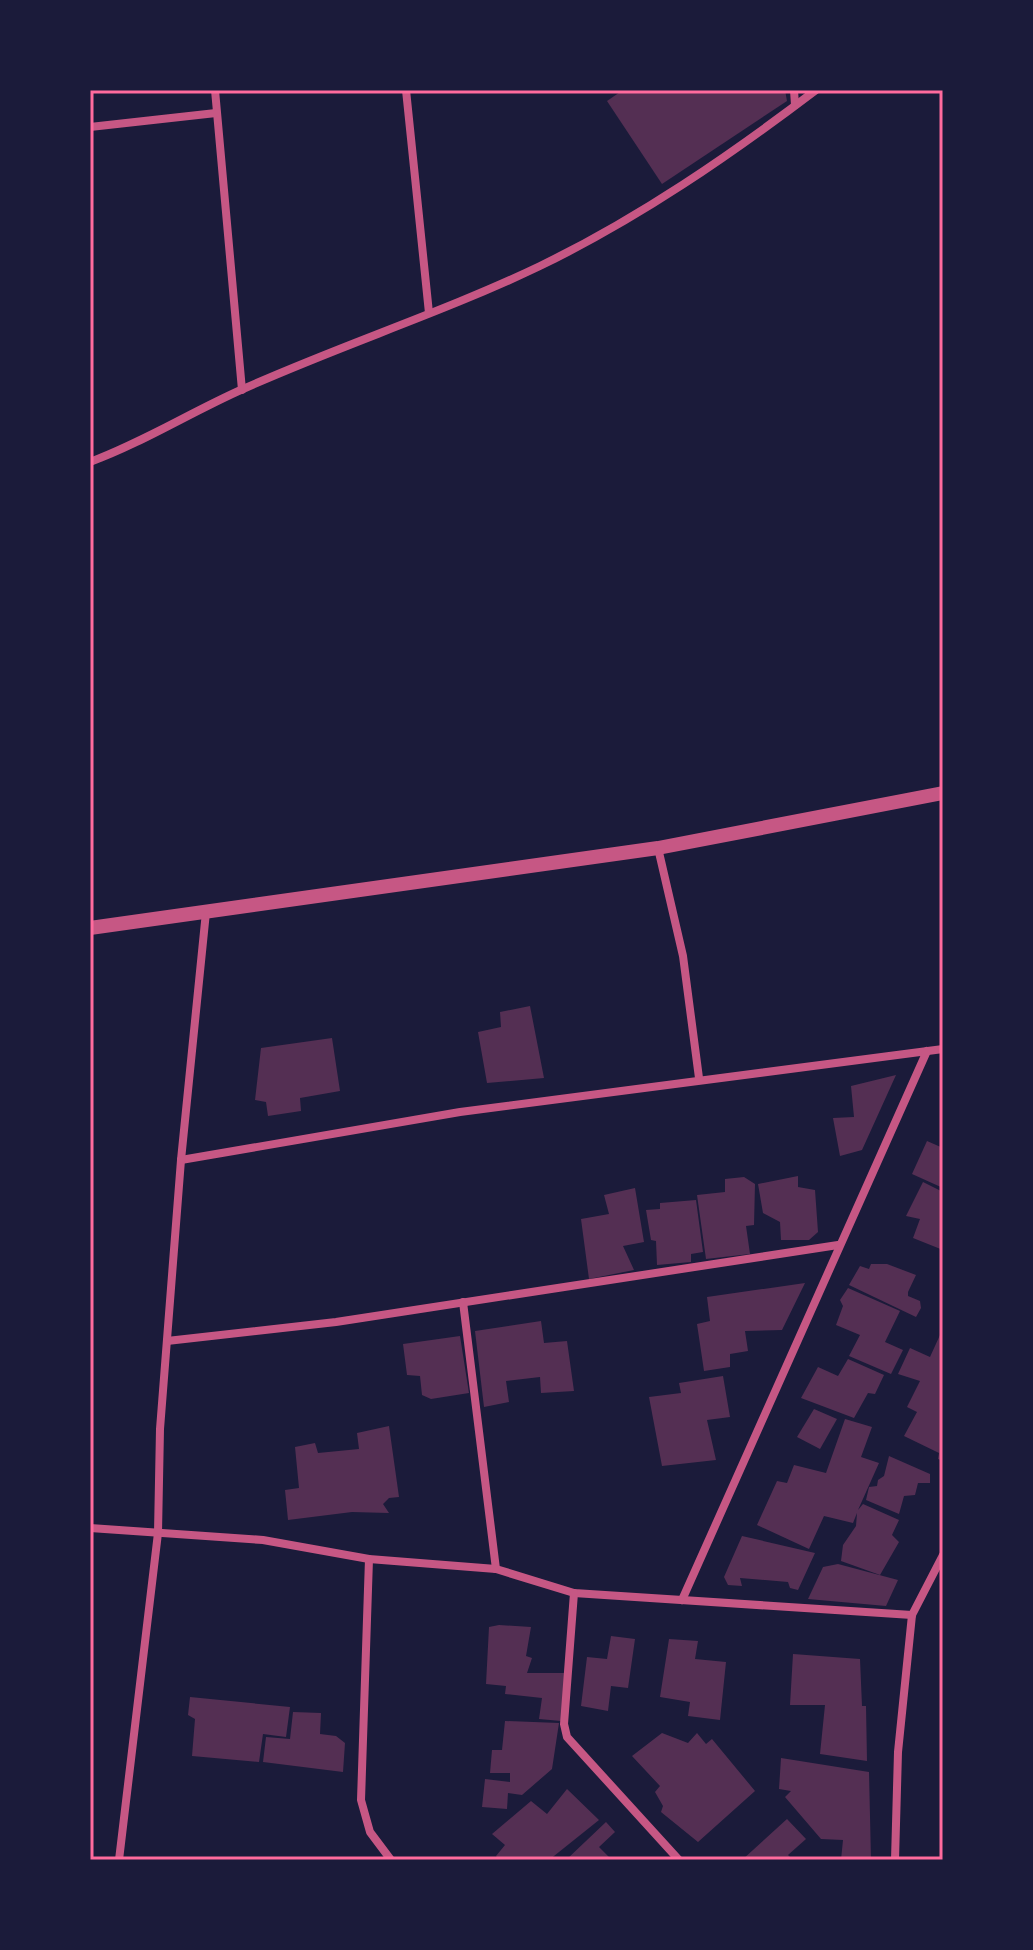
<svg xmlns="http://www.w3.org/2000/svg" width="1033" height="1950" font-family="'Source Sans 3',sans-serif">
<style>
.building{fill:#542f53}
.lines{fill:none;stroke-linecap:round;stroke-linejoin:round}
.minor{stroke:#c65784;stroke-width:8}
.tertiary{stroke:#c65784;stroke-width:14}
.neatline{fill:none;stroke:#ff6b9d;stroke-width:3}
</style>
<rect width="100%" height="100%" fill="#1b1b3a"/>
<g class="building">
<path d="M 623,90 L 785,90 L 787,101 L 662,184 L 607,101 Z"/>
<path d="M 530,1006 L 544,1078 L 487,1083 L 478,1032 L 501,1027 L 500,1012 Z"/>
<path d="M 332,1038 L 340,1091 L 300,1098 L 301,1111 L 268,1116 L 266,1102 L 255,1100 L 261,1048 Z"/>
<path d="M 896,1075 L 862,1150 L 840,1156 L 833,1118 L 854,1117 L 851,1086 Z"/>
<path d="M 927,1141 L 943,1148 L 943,1188 L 912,1174 Z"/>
<path d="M 798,1176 L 798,1187 L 815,1190 L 818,1232 L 809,1240 L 781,1240 L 780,1222 L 763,1213 L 758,1184 Z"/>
<path d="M 744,1177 L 755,1184 L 754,1225 L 746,1226 L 750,1254 L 706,1259 L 697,1195 L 725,1192 L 725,1179 Z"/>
<path d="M 923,1182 L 943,1192 L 943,1250 L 913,1238 L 920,1219 L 906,1216 Z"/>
<path d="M 635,1188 L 644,1242 L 623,1246 L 634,1270 L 589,1279 L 581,1219 L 609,1214 L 604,1195 Z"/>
<path d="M 696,1200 L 703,1252 L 691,1254 L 691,1262 L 657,1265 L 656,1241 L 651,1240 L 646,1210 L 660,1209 L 660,1203 Z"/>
<path d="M 871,1264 L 887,1264 L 916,1275 L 908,1292 L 908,1296 L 920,1301 L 921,1308 L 916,1317 L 849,1285 L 860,1266 L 869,1269 Z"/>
<path d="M 805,1283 L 782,1330 L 745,1331 L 748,1351 L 730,1354 L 730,1367 L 704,1371 L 697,1324 L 710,1321 L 707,1297 Z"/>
<path d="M 848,1288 L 900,1311 L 885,1342 L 903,1350 L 891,1374 L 849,1356 L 860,1335 L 836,1325 L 843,1306 L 840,1300 Z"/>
<path d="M 541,1321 L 544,1343 L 567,1341 L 574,1391 L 541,1393 L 540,1377 L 506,1381 L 509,1402 L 484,1407 L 475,1331 Z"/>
<path d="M 940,1335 L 943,1337 L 943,1461 L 938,1459 L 939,1453 L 904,1436 L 917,1412 L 907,1407 L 920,1381 L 898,1374 L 910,1348 L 930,1357 Z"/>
<path d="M 460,1336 L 469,1393 L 431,1399 L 422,1395 L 420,1376 L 407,1375 L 403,1344 Z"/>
<path d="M 848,1359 L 884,1375 L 875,1394 L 868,1393 L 854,1418 L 801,1398 L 818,1367 L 838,1376 Z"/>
<path d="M 723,1376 L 730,1417 L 707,1420 L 716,1460 L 662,1466 L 649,1397 L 681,1393 L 679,1383 Z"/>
<path d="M 814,1409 L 837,1419 L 820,1449 L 797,1437 Z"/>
<path d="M 845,1419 L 872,1427 L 861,1457 L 879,1463 L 858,1510 L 863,1504 L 899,1520 L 892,1535 L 899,1542 L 880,1575 L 841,1561 L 843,1545 L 856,1526 L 857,1513 L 853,1523 L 824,1516 L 809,1549 L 757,1525 L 777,1481 L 787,1483 L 794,1465 L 826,1473 Z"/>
<path d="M 389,1426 L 399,1497 L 389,1498 L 383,1504 L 389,1513 L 352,1512 L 288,1520 L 285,1490 L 299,1488 L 295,1447 L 315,1443 L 318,1453 L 359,1449 L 357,1433 Z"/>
<path d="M 889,1456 L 930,1474 L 930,1483 L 918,1483 L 915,1495 L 904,1496 L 899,1514 L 866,1500 L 869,1487 L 877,1486 L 878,1480 L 884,1476 Z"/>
<path d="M 742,1536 L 815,1553 L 798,1590 L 790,1588 L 788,1582 L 740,1578 L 742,1586 L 728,1585 L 724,1577 Z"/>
<path d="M 838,1564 L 898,1580 L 886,1606 L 808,1599 L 823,1567 Z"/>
<path d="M 499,1625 L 531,1627 L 526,1656 L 532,1658 L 527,1673 L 567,1673 L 561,1721 L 539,1719 L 542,1698 L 505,1694 L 506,1686 L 486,1684 L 489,1627 Z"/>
<path d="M 611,1636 L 635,1639 L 628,1688 L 611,1686 L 608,1711 L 581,1706 L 587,1657 L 607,1659 Z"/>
<path d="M 669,1639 L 698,1641 L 695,1659 L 726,1662 L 720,1720 L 688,1716 L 690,1702 L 660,1697 Z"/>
<path d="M 793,1654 L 860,1659 L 862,1706 L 866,1706 L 867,1761 L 820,1754 L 825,1705 L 790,1705 Z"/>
<path d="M 190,1697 L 290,1707 L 286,1737 L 263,1734 L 259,1762 L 192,1756 L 195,1719 L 188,1715 Z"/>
<path d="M 293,1712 L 321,1713 L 320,1734 L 336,1736 L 345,1743 L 343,1772 L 263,1762 L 266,1737 L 290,1739 Z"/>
<path d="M 505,1721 L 559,1723 L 552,1769 L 522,1795 L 508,1793 L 507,1809 L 482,1807 L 485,1779 L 510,1782 L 510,1773 L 490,1773 L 492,1750 L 502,1750 Z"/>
<path d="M 662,1733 L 688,1743 L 697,1733 L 706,1744 L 712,1739 L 755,1791 L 698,1842 L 661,1812 L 663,1806 L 655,1792 L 660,1786 L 632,1756 Z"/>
<path d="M 781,1758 L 869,1772 L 871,1860 L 841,1860 L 843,1840 L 821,1839 L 785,1797 L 791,1791 L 779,1789 Z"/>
<path d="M 567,1789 L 599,1820 L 549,1860 L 499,1860 L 496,1856 L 505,1845 L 492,1834 L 531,1801 L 547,1814 Z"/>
<path d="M 787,1819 L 806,1839 L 788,1855 L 793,1860 L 742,1860 Z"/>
<path d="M 606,1822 L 615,1832 L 599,1847 L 612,1860 L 566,1860 Z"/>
</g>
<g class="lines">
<g class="minor">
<path d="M 215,90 L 242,390"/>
<path d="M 406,90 L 429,313"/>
<path d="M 794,90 L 795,105"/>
<path d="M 90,127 L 216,113"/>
<path d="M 90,462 C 144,442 191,412 243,389 C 341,345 444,312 540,266 C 639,218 729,156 816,90"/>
<path d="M 658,848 L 683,956 L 699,1078"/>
<path d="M 181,1160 L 460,1112 L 943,1049"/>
<path d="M 463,1302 L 496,1569"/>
<path d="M 167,1341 L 336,1322 L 838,1245"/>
<path d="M 90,1528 L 263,1540 L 369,1559 L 496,1569 L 574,1593 L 912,1615"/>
<path d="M 369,1559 L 361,1800 L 370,1832 L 391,1860"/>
<path d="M 574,1593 L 564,1724 L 567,1737 L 679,1860"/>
<path d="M 682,1600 L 927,1051"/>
<path d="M 119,1860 L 158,1533 L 160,1429 L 181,1160 L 206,912"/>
<path d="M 895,1860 L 898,1752 L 912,1615 L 943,1555"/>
</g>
<path class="tertiary" d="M 90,928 L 658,848 L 943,793"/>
</g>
<rect width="1033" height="1950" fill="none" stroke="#1b1b3a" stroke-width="184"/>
<rect x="92" y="92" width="849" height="1766" class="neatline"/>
</svg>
